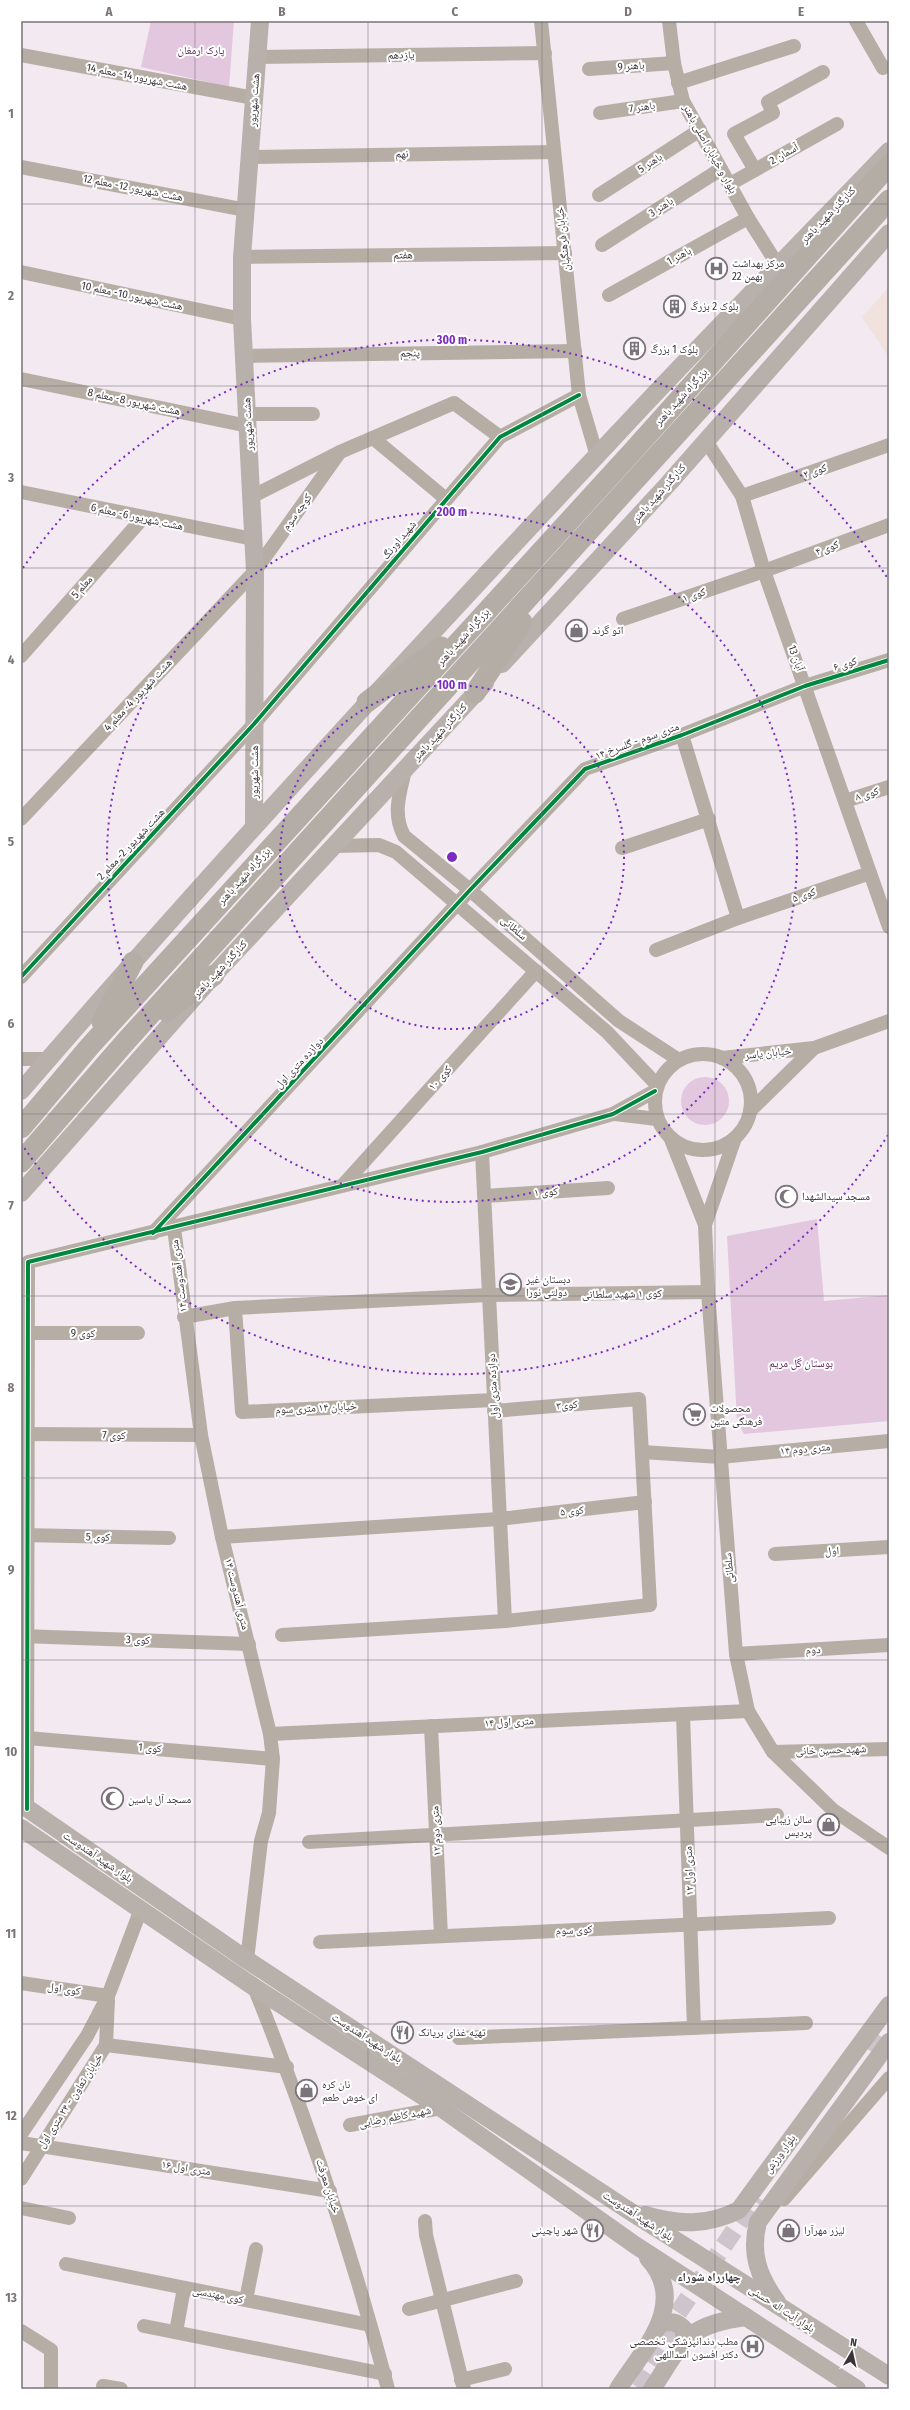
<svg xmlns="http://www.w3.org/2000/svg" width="910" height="2410" font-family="'Fira Sans Condensed','Noto Naskh Arabic',sans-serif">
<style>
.education{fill:#f1e2dd}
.green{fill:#e3c7df}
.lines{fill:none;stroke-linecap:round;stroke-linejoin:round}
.major-tunnel{stroke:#cdc5cc;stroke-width:18;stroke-dasharray:18 9;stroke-linecap:butt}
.minor{stroke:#b6aea5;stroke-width:14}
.major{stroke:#b8b0aa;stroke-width:18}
.highway{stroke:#b4ada6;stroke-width:21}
.cycleway-casing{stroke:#fff;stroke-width:6}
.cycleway{stroke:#00873e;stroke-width:4}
.grid{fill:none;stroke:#7a7379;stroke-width:1;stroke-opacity:0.55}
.ring{fill:none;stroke:#7b2cbf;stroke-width:2;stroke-dasharray:2 4}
.labels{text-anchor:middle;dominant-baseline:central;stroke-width:4;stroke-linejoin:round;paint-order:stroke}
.park-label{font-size:11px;fill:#571e54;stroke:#fff}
.street-label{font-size:11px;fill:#3a3339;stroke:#fff}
.poi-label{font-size:11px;fill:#3a3339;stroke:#fff;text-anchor:start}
.neighbourhood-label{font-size:12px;font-weight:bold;fill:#3a3339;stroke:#fff}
.centre{fill:#7b2cbf;stroke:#fff;stroke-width:2}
.ring-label{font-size:12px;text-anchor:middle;font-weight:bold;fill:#7b2cbf;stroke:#fff;stroke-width:4;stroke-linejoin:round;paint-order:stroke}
.neatline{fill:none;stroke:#7a7379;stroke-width:1.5}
.grid-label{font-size:13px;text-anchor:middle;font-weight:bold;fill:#7a7379}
</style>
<rect width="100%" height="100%" fill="#f2e9f1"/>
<path class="education" d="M 889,287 L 889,357 L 862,317 Z"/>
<g class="green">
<path d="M 151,21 L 234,21 L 229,87 L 141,67 Z"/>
<circle cx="705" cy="1101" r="24"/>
<path d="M 817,1219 L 824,1301 L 889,1295 L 889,1421 L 744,1434 L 737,1421 L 727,1236 Z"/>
</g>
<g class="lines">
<g class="major-tunnel">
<path d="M 873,2053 L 889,2031"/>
<path d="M 663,2335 L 757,2197"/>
<path d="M 640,2389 L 681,2326"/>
</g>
<g class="minor">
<path d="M 541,21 L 579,395 L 597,456"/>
<path d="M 669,21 L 674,63 L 683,101 L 748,218 L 779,267"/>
<path d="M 856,21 L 883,68"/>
<path d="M 21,55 L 254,98"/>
<path d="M 257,57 L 545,53"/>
<path d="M 589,69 L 674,63"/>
<path d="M 678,83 L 794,46"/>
<path d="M 600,113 L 683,101"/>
<path d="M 250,157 L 554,152"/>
<path d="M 21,167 L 246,210"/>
<path d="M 755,170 L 734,134 L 773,113 L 768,102 L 823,72"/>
<path d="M 730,184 L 837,124"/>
<path d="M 599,195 L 700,130"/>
<path d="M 602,245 L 721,169"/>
<path d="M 242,257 L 565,253"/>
<path d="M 21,272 L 242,319"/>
<path d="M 609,295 L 748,218"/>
<path d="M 244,356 L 575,351"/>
<path d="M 21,379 L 248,426"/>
<path d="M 247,414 L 313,414"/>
<path d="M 373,438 L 446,499"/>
<path d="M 706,441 L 742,496 L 764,571 L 889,927"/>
<path d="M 21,492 L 253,539"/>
<path d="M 742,496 L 889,445"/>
<path d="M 251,497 L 340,452 L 454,403 L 500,437"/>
<path d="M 623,619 L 764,571 L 889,525"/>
<path d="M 21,656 L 142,519"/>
<path d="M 682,735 L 738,918"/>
<path d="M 405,770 C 400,793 392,813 404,836 L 470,890 L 619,1021 L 679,1060"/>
<path d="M 845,801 L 889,787"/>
<path d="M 21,819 L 255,571 L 340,452"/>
<path d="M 335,846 L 379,845 L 396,852 L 607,1032 L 657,1085"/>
<path d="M 622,848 L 709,819"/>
<path d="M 656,950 L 738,918 L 870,873"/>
<path d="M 21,977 L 254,724 L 500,437 L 579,395"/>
<circle cx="703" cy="1102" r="48"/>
<path d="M 722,1058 L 814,1048 L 889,1021"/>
<path d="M 21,1059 L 49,1059"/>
<path d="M 750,1111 L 814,1048"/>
<path d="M 615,1114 L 657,1119"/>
<path d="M 670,1137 L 705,1225 L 708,1292 L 736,1654 L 748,1711 L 773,1752 L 833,1810 L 889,1848"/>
<path d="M 482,1152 L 505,1621"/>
<path d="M 343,1185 L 536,971"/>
<path d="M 485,1196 L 608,1188"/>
<path d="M 705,1225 L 735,1138"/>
<path d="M 174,1228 L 201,1435 L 222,1537 L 270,1734 L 273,1759 L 269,1813 L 261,1841 L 247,1960"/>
<path d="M 153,1233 L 470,890 L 585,769 L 682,735 L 805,686 L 889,660"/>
<path d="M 235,1308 L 242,1412 L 494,1400"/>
<path d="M 184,1317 L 235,1308 L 489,1295 L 708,1292"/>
<path d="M 21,1333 L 138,1333"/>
<path d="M 21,1434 L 201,1435"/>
<path d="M 642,1452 L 720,1457 L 889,1441"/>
<path d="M 21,1535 L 169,1538"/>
<path d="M 222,1537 L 499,1519 L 645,1502"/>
<path d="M 775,1554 L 889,1547"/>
<path d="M 282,1635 L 505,1621 L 650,1605 L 639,1399 L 494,1411"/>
<path d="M 21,1636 L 249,1644"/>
<path d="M 736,1654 L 889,1645"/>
<path d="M 683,1714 L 694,2028"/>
<path d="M 431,1726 L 441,1936"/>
<path d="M 270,1734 L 748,1711"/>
<path d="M 27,1738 L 273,1759"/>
<path d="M 773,1752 L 889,1749"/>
<path d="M 27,1809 L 28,1262 L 482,1152 L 613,1114 L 655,1091"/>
<path d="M 309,1842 L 777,1815"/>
<path d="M 320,1942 L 829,1918"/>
<path d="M 21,1983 L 108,1996"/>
<path d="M 254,1987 C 307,2118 352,2252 388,2389"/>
<path d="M 459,2038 L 806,2023"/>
<path d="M 106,2045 L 287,2067"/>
<path d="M 350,2125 L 441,2108"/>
<path d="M 21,2134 L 87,2036 L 108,1996 L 141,1909"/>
<path d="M 21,2143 L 330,2191"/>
<path d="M 21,2179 L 106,2045 L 108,2000"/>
<path d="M 784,2199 L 889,2078"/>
<path d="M 21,2208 L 69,2218"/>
<path d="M 425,2221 L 426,2235 L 464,2389"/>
<path d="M 66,2264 L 370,2325"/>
<path d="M 246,2300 L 256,2249"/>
<path d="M 409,2309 L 516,2281"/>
<path d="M 144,2326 L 385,2374"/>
<path d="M 21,2331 L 51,2350 L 51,2389"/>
<path d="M 176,2332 L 184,2288"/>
<path d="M 461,2380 L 505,2369"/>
<path d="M 103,2386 L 121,2389"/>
</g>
<g class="major">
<path d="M 502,664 L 669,483 L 889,233"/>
<path d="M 254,827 L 255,571 L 242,319 L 242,257 L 260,21"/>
<path d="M 21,1091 C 214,867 415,650 617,434 C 706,338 799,245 889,151"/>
<path d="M 21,1193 L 214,975 L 485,683"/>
<path d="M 21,1804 L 247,1960 L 628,2210 L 889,2376"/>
<path d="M 21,1828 L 254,1987 L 441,2108 L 635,2245 L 857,2389"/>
<path d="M 645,2215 C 679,2225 707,2226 739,2210 L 889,2005"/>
<path d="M 777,2302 C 758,2276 750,2253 758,2222 L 889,2042"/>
<path d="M 660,2324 C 670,2321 676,2321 684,2329 L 684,2340"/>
<path d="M 618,2389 C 643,2350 690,2303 648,2258"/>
<path d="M 652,2389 C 684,2341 685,2325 746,2317"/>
</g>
<g class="highway">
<path d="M 475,693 L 522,622"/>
<path d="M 367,702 L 441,647"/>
<path d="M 166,1011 L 214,975"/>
<path d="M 102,1022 L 133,962"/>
<path d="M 21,1128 L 90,1046 L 632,452 L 889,165"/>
<path d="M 21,1162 L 127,1040 L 889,200"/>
</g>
<defs>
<g id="cycleway">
<path d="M 21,977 L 254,724 L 500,437 L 579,395"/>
<path d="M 153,1233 L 470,890 L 585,769 L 682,735 L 805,686 L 889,660"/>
<path d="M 27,1809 L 28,1262 L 482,1152 L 613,1114 L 655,1091"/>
</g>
</defs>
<use href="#cycleway" class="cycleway-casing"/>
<use href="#cycleway" class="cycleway"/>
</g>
<path class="grid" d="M 195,21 L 195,2389M 368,21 L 368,2389M 542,21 L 542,2389M 715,21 L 715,2389M 21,204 L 889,204M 21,386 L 889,386M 21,568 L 889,568M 21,750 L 889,750M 21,932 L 889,932M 21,1114 L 889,1114M 21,1296 L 889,1296M 21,1478 L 889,1478M 21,1660 L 889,1660M 21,1842 L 889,1842M 21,2024 L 889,2024M 21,2206 L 889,2206"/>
<g class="ring">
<circle cx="452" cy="857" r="172"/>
<circle cx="452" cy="857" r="345"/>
<path d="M888 1135A517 517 0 0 1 23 1146M23 568A517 517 0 0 1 888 579"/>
</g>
<defs>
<symbol id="hospital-ring" viewBox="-11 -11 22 22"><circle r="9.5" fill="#fff" stroke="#7a7379" stroke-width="1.5"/><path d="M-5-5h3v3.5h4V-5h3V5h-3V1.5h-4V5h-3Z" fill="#7a7379"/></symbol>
<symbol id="building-ring" viewBox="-11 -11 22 22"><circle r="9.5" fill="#fff" stroke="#7a7379" stroke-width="1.5"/><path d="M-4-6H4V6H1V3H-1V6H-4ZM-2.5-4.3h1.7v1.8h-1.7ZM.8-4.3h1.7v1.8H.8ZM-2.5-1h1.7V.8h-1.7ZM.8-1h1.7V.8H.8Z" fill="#7a7379"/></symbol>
<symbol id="shop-ring" viewBox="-11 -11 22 22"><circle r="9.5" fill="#fff" stroke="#7a7379" stroke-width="1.5"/><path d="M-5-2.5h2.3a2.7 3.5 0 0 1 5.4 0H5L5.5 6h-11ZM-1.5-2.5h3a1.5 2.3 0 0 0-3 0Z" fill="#7a7379"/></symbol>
<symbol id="mosque-ring" viewBox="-11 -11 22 22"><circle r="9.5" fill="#fff" stroke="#7a7379" stroke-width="1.5"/><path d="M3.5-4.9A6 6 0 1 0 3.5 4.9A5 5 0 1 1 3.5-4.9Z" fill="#7a7379"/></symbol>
<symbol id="school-ring" viewBox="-11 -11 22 22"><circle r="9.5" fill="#fff" stroke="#7a7379" stroke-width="1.5"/><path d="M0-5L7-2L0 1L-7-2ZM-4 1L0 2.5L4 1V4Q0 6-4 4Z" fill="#7a7379"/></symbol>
<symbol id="supermarket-ring" viewBox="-11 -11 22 22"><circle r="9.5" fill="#fff" stroke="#7a7379" stroke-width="1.5"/><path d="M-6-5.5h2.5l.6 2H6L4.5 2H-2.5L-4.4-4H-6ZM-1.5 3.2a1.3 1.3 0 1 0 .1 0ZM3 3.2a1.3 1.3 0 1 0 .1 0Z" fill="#7a7379"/></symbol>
<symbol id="restaurant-ring" viewBox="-11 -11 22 22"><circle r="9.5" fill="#fff" stroke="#7a7379" stroke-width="1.5"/><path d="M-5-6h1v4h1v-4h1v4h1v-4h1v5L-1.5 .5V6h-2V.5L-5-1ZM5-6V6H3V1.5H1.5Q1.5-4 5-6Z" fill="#7a7379"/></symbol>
</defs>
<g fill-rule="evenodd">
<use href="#hospital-ring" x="704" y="256" width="25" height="25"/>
<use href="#building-ring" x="662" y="294" width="25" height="25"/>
<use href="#building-ring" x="622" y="336" width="25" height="25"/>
<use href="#shop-ring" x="564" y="618" width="25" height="25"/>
<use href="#mosque-ring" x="774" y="1184" width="25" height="25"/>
<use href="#school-ring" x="498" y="1272" width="25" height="25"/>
<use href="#supermarket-ring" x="682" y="1402" width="25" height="25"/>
<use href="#mosque-ring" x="100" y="1786" width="25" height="25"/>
<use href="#shop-ring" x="816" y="1812" width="25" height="25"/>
<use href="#restaurant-ring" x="390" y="2020" width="25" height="25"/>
<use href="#shop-ring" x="294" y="2078" width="25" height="25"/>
<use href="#restaurant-ring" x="580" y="2218" width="25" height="25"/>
<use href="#shop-ring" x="776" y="2218" width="25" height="25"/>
<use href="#hospital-ring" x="740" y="2334" width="25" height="25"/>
</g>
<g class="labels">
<g class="park-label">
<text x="201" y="50">پارک ارمغان</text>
<text x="801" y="1363">بوستان گل مریم</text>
</g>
<g class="street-label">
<text transform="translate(401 55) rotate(-1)">یازدهم</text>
<text transform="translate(631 66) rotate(-4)">باهنر 9</text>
<text transform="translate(137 77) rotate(11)">هشت شهریور 14- معلم 14</text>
<text transform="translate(254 100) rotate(-86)">هشت شهریور</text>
<text transform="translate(642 107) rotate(-8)">باهنر 7</text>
<text transform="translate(710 149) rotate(61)">بلوار و خیابان اصلی باهنر</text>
<text transform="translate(402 154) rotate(-1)">نهم</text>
<text transform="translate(784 154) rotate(-30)">آسمان 2</text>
<text transform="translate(650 163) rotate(-33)">باهنر 5</text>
<text transform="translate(133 188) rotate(11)">هشت شهریور 12- معلم 12</text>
<text transform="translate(661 207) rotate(-33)">باهنر 3</text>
<text transform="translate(828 215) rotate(-46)">کنارگذر شهید باهنر</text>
<text transform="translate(563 239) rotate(-96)">خیابان فرهنگیان</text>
<text transform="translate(403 255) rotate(-1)">هفتم</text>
<text transform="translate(679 256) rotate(-29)">باهنر 1</text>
<text transform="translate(132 296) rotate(12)">هشت شهریور 10- معلم 10</text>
<text transform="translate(410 353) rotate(-1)">پنجم</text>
<text transform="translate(681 397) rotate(-48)">بزرگراه شهید باهنر</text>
<text transform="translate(134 402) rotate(12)">هشت شهریور 8- معلم 8</text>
<text transform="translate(248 424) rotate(-93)">هشت شهریور</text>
<text transform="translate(815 471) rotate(-19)">کوی ۲</text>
<text transform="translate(659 493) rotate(-48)">کنارگذر شهید باهنر</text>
<text transform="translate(297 512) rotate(-54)">کوچه سوم</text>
<text transform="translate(137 517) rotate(12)">هشت شهریور 6- معلم 6</text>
<text transform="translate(399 540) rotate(-50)">شهید اورنگ</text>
<text transform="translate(827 548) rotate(-20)">کوی ۴</text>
<text transform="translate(82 587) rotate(-49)">معلم 5</text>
<text transform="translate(694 595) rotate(-19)">کوی ۱</text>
<text transform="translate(463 637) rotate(-48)">بزرگراه شهید باهنر</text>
<text transform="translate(796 658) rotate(70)">13 آبان</text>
<text transform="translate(845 664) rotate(-17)">کوی ۶</text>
<text transform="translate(138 695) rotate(-47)">هشت شهریور 4- معلم 4</text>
<text transform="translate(440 732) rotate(-47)">کنارگذر شهید باهنر</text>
<text transform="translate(637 741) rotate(-20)">۱۴ متری سوم - گلسرخ</text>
<text transform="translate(254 772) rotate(-90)">هشت شهریور</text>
<text transform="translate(867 794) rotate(-17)">کوی ۸</text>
<text transform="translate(131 844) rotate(-47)">هشت شهریور 2- معلم 2</text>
<text transform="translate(244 876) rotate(-48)">بزرگراه شهید باهنر</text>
<text transform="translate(804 895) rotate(-19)">کوی ۵</text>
<text transform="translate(514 928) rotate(41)">سلطانی</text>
<text transform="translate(220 969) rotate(-47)">کنارگذر شهید باهنر</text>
<text transform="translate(768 1053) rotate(-6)">خیابان یاسر</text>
<text transform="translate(299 1063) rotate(-47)">دوازده متری اول</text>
<text transform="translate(440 1078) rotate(-48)">کوی ۱۰</text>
<text transform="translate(546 1192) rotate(-4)">کوی ۱</text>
<text transform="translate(179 1276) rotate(-97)">۱۴ متری آهندوست</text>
<text transform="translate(622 1294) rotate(-1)">کوی ۱ شهید سلطانی</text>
<text x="83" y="1333">کوی 9</text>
<text transform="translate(493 1386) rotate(-93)">دوازده متری اول</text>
<text transform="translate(567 1405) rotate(-5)">کوی۳</text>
<text transform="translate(316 1408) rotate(-3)">خیابان ۱۴ متری سوم</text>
<text x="114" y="1435">کوی 7</text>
<text transform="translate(805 1449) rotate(-5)">۱۴ متری دوم</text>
<text transform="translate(572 1511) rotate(-6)">کوی ۵</text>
<text transform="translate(98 1537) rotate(1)">کوی 5</text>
<text transform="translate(832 1551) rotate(-4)">اول</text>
<text transform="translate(729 1568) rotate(-95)">سلطانی</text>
<text transform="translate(237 1594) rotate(76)">۱۴ متری آهندوست</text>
<text transform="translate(138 1640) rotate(2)">کوی 3</text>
<text transform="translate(813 1650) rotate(-3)">دوم</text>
<text transform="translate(509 1722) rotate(-3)">۱۴ متری اول</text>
<text transform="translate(150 1748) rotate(5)">کوی 1</text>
<text transform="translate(831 1750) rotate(-2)">شهید حسین خانی</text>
<text transform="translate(436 1831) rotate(-93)">۱۲ متری دوم</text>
<text transform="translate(98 1857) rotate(34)">بلوار شهید آهندوست</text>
<text transform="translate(689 1871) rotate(-92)">۱۲ متری اول</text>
<text transform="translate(574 1930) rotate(-3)">کوی سوم</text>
<text transform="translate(64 1989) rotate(9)">کوی اول</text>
<text transform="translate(367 2038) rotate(33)">بلوار شهید آهندوست</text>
<text transform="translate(70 2101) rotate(-57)">خیابان تعاون - ۲۴ متری اول</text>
<text transform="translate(395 2117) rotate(-11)">شهید کاظم رضایی</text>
<text transform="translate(780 2154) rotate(-54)">بلوار ورزش</text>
<text transform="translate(186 2168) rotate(9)">۱۶ متری اول</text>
<text transform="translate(328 2186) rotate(72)">خیابان معرفت</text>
<text transform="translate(638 2216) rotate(33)">بلوار شهید آهندوست</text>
<text transform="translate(218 2295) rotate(11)">کوی مهندسی</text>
<text transform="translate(782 2309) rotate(33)">بلوار آیت اله حسنی</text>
</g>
<g class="poi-label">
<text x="732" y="263">مرکز بهداشت<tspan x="732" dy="13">22 بهمن</tspan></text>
<text x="690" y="306">بلوک 2 بزرگ</text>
<text x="650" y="349">بلوک 1 بزرگ</text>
<text x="592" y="630">اتو گرند</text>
<text x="802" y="1196">مسجد سیدالشهدا</text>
<text x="526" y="1279">دبستان غیر<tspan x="526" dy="13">دولتی نورا</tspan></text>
<text x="710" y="1408">محصولات<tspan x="710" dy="13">فرهنگی متین</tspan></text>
<text x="128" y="1799">مسجد آل یاسین</text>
<text x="812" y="1819" text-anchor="end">سالن زیبایی<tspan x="812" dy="13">پردیس</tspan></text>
<text x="418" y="2032">تهیه غذای بریانک</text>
<text x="322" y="2084">نان کره<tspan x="322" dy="13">ای خوش طعم</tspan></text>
<text x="578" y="2230" text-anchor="end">شهر پاچینی</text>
<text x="804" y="2230">لیزر مهرآرا</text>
<text x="738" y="2341" text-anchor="end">مطب دندانپزشکی تخصصی<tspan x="738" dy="13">دکتر افسون اسداللهی</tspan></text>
</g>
<g class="neighbourhood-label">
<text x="709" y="2277">چهارراه شوراء</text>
</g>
</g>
<circle cx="452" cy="857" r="6" class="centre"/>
<g class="ring-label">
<text x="452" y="344">300 m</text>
<text x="452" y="516">200 m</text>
<text x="452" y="689">100 m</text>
</g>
<rect width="910" height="2410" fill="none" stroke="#ffffff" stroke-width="44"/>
<g transform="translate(852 2352) rotate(9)" stroke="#ffffff" stroke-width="3" paint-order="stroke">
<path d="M0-3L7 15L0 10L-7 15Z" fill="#3a3339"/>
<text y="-6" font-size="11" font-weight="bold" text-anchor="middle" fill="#3a3339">N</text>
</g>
<rect x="22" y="22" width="866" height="2366" class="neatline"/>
<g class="grid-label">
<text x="109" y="16">A</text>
<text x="282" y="16">B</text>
<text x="455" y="16">C</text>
<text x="628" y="16">D</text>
<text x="801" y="16">E</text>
<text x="11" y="118">1</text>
<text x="11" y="300">2</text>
<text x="11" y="482">3</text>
<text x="11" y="664">4</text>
<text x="11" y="846">5</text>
<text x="11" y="1028">6</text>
<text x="11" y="1210">7</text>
<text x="11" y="1392">8</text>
<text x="11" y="1574">9</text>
<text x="11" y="1756">10</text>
<text x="11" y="1938">11</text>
<text x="11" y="2120">12</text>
<text x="11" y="2302">13</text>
</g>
</svg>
